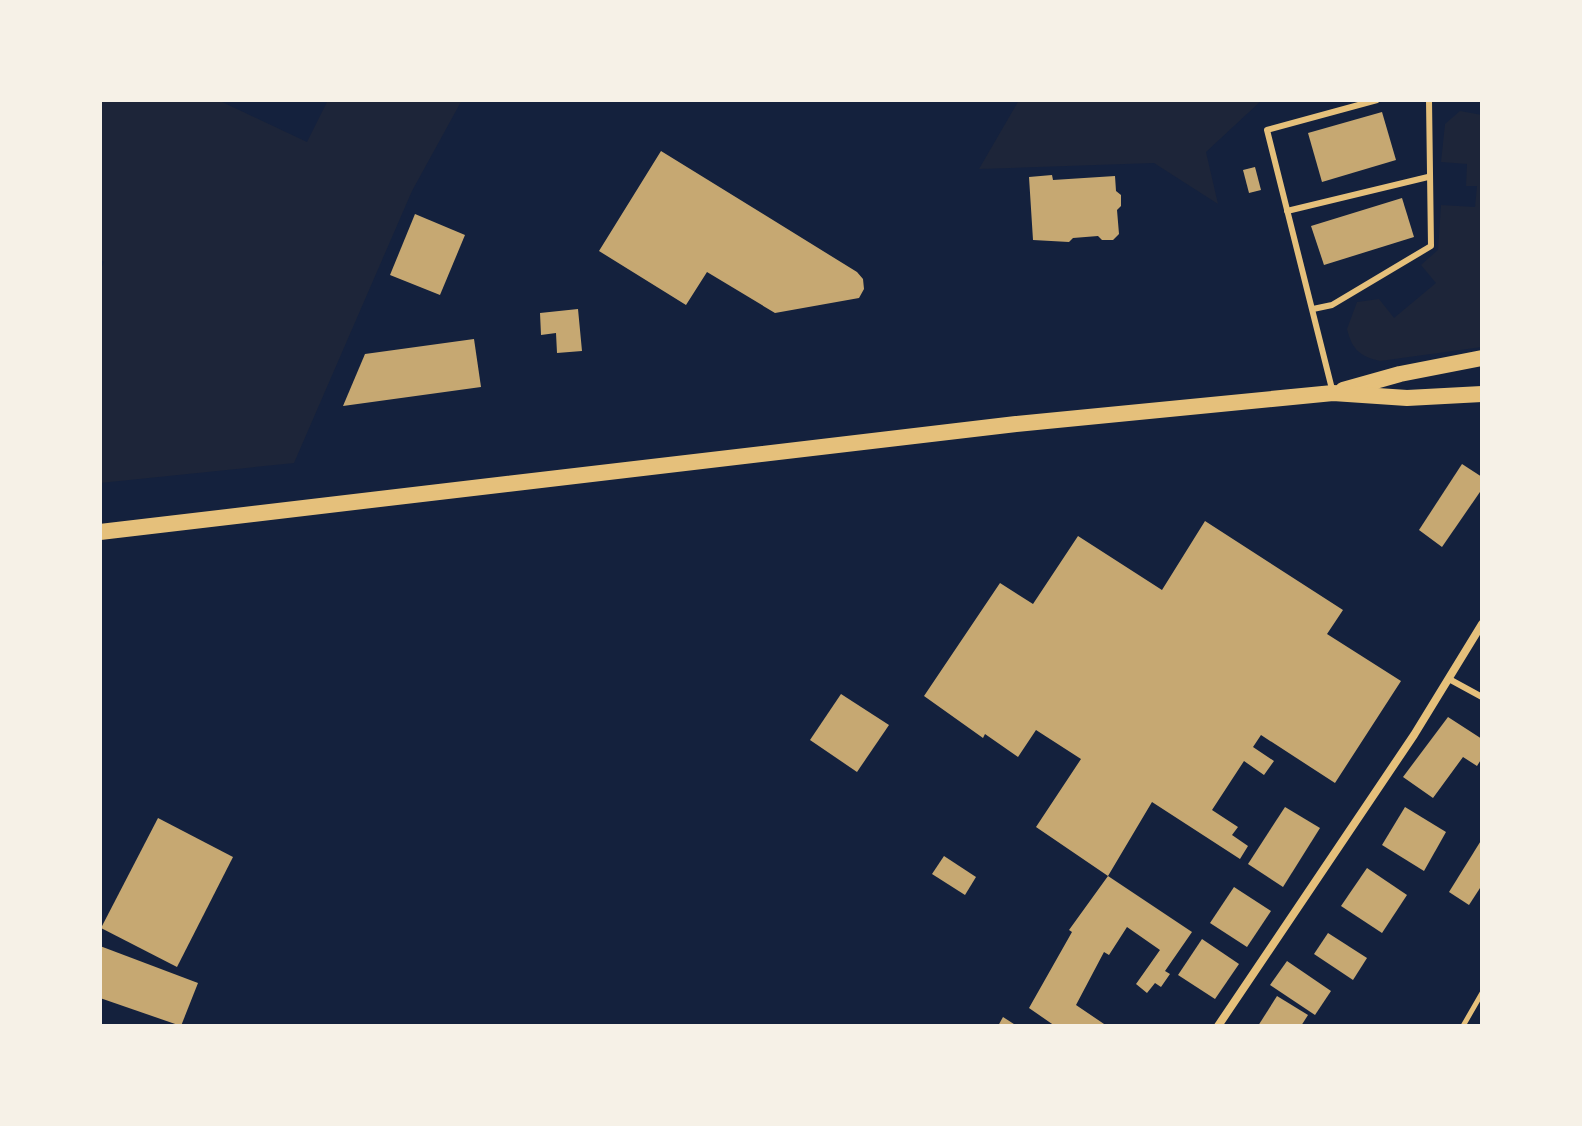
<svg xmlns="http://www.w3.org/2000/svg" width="1582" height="1126" font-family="Figtree,sans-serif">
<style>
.green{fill:#1d2539}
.building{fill:#c6a872}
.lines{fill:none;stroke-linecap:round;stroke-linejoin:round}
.path{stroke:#e5c07b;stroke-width:5}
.service{stroke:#e5c07b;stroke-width:6}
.minor{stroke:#e5c07b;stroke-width:8}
.secondary{stroke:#e5c07b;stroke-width:16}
</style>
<rect width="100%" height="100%" fill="#14213d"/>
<g class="green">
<path d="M 100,100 L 218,100 L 307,142 L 328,100 L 462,100 L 412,191 L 294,463 L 100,483 L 100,271 L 104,262 L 100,259 Z"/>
<path d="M 1019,100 L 1262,100 L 1206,152 L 1218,204 L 1154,163 L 979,169 Z"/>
<path d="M 1460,111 L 1482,115 L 1482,347 L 1380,361 C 1359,356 1352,349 1347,329 L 1357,302 L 1379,299 L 1394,318 L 1436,283 L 1421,265 L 1438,250 L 1441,205 L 1475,207 L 1477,186 L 1466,186 L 1467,164 L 1441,162 L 1445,124 Z"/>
</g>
<g class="building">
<path d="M 1382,112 L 1396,160 L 1322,182 L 1308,133 Z"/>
<path d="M 661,151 L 857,272 L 863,279 L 864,289 L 859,298 L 775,313 L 707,272 L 686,305 L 599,251 Z"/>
<path d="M 1255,167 L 1261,190 L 1249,193 L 1243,170 Z"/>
<path d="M 1052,175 L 1053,180 L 1115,176 L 1116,191 L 1121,195 L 1121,206 L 1117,210 L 1119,234 L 1113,240 L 1102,240 L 1098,236 L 1073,238 L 1069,242 L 1033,240 L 1029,177 Z"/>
<path d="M 1402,198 L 1414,237 L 1324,265 L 1311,226 Z"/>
<path d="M 415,214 L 465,235 L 440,295 L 390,275 Z"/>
<path d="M 578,309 L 582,351 L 557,353 L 556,333 L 541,335 L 540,313 Z"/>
<path d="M 474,339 L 481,387 L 343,406 L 365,354 Z"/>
<path d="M 1462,464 L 1482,477 L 1482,489 L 1442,547 L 1419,530 Z"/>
<path d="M 1205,521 L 1343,610 L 1327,634 L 1401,681 L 1335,783 L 1261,735 L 1253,747 L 1274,761 L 1264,775 L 1244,761 L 1212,810 L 1238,827 L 1232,835 L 1248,846 L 1240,859 L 1152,802 L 1108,876 L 1036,827 L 1081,759 L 1036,730 L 1018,757 L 985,734 L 983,738 L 924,696 L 1000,583 L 1033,604 L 1078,536 L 1162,590 Z"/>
<path d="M 841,694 L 889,725 L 857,772 L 810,740 Z"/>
<path d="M 1448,717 L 1482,739 L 1482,758 L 1477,766 L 1463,757 L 1433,798 L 1403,777 Z"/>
<path d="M 1285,807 L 1320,828 L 1283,887 L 1248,864 Z"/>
<path d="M 1405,807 L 1446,832 L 1424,871 L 1382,845 Z"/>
<path d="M 158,818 L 233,857 L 177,967 L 101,928 Z"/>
<path d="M 1482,839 L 1482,885 L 1469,905 L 1449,892 Z"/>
<path d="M 944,856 L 976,877 L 965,895 L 932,874 Z"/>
<path d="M 1367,868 L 1407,895 L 1382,933 L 1341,906 Z"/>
<path d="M 1108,876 L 1192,932 L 1165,971 L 1170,974 L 1161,987 L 1155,983 L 1147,993 L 1136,984 L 1160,950 L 1127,927 L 1109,955 L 1104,952 L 1076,1005 L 1107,1026 L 1055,1026 L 1029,1008 L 1072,932 L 1069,930 Z"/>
<path d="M 1234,887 L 1271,911 L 1247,947 L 1210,923 Z"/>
<path d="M 1328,933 L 1367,958 L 1353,980 L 1314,954 Z"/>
<path d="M 1202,939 L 1239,964 L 1215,999 L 1178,975 Z"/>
<path d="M 100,946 L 198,983 L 181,1026 L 100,998 Z"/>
<path d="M 1287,961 L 1331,991 L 1315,1015 L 1270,985 Z"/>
<path d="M 1277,996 L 1308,1015 L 1301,1026 L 1258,1026 Z"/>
<path d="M 1003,1017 L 1017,1026 L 998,1026 Z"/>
</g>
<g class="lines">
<path class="path" d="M 1463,1026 L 1482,993"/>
<g class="service">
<path d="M 1287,211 L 1428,177"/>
<path d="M 1313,309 L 1332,305 L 1431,246 L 1429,100"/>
<path d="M 1333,393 L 1267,130 L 1377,100"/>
<path d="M 1449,679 L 1482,697"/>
</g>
<path class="minor" d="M 1218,1026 L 1414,735 L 1482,624"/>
<g class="secondary">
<path d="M 1343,390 L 1400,374 L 1482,358"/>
<path d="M 100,532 L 1016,424 L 1333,393 L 1407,398 L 1482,394"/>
</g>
</g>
<rect width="1582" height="1126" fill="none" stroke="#f6f1e7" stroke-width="204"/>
</svg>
